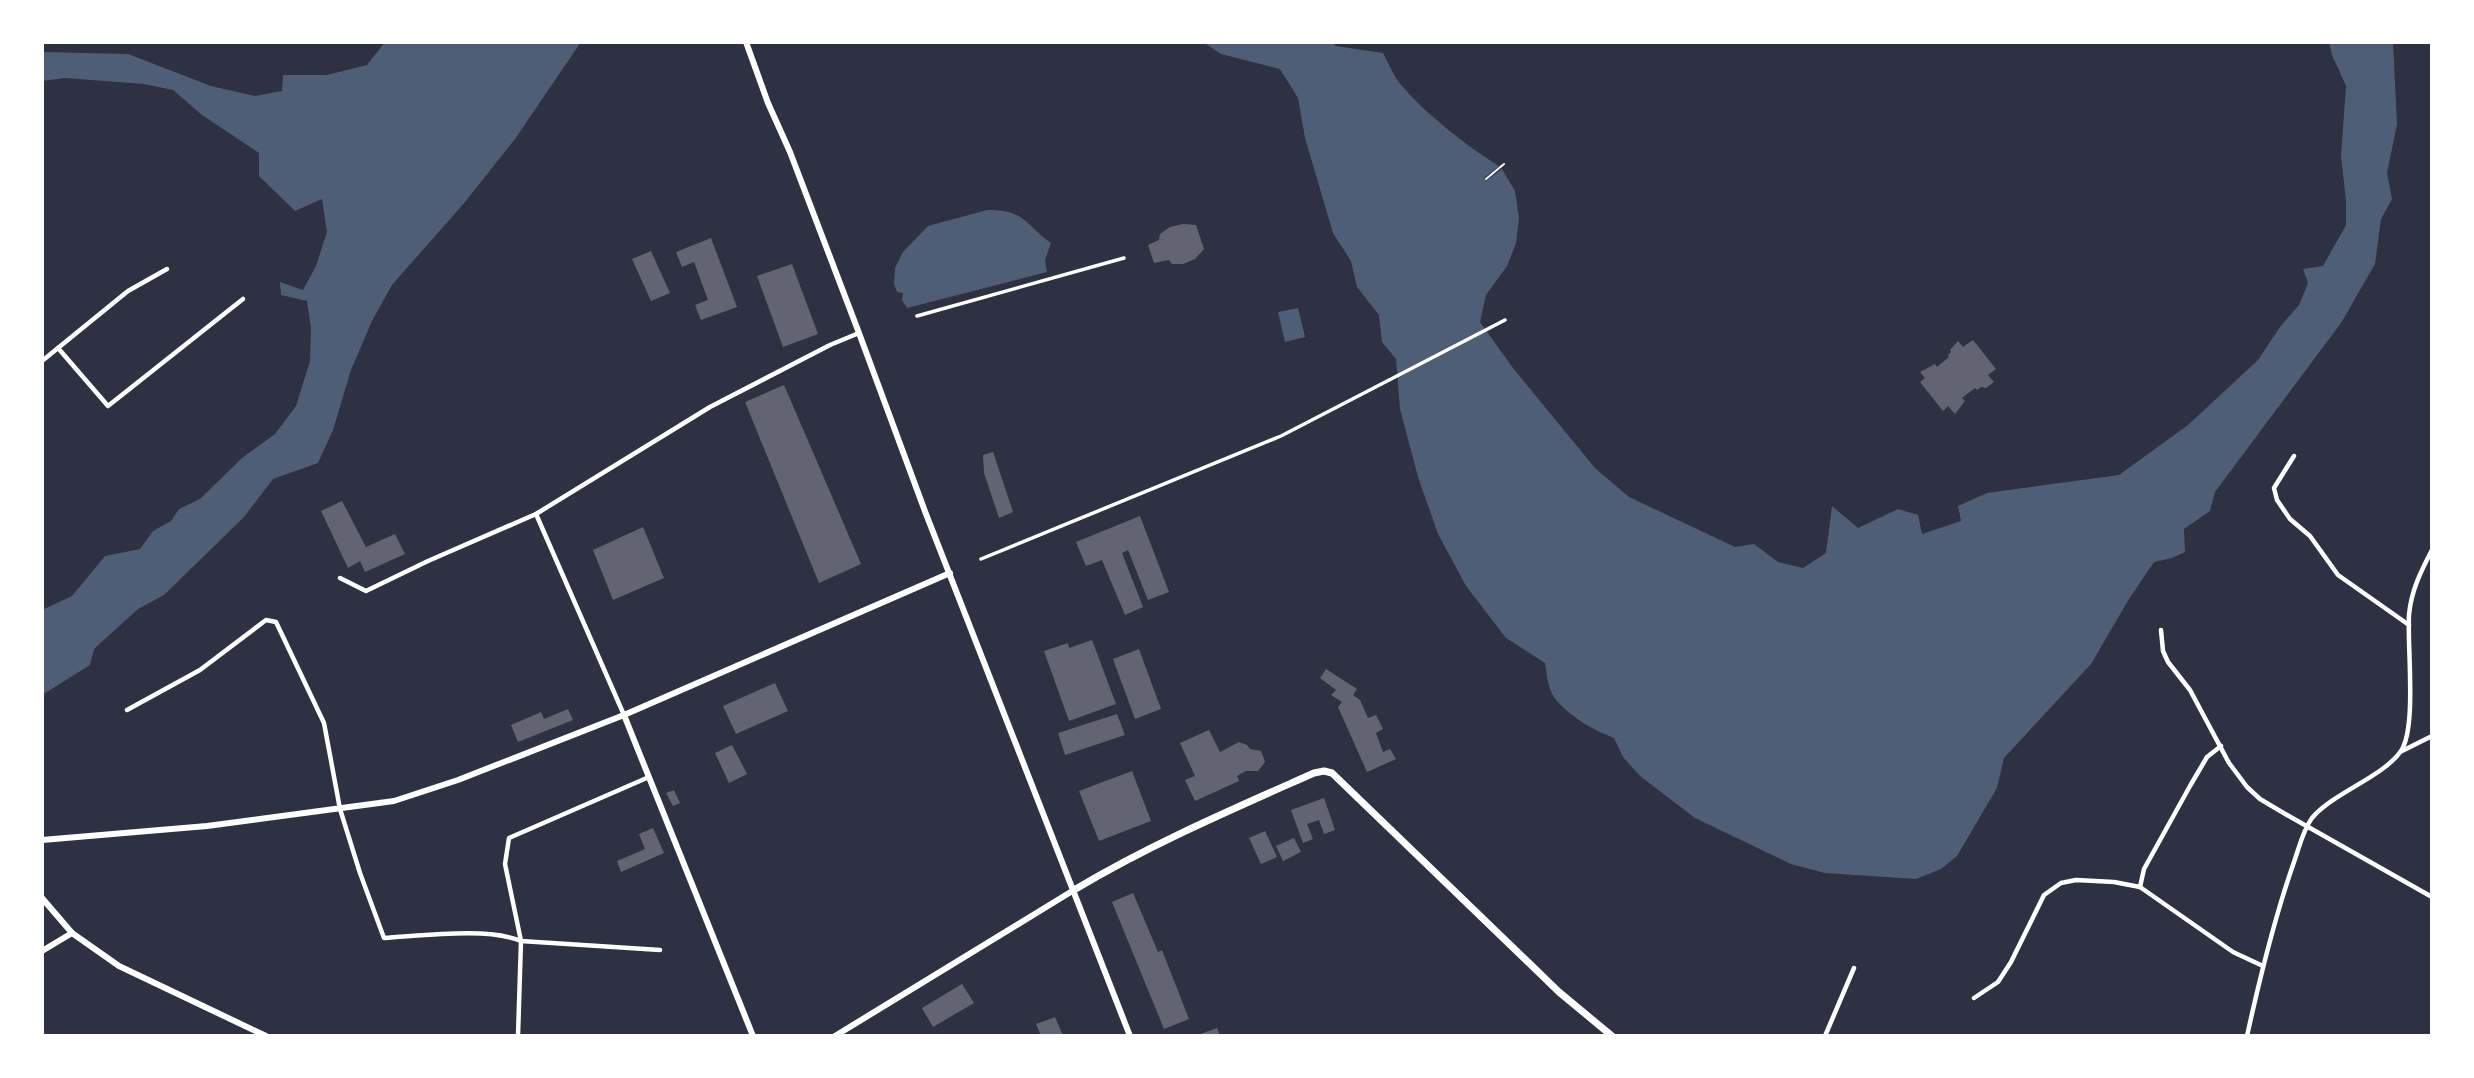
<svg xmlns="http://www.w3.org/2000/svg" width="2474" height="1078" font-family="'Roboto Condensed',sans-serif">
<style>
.water{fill:#4f5d75}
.building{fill:#626471}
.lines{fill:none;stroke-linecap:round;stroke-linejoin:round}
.path{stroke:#fff;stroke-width:2}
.pedestrian{stroke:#fff;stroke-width:3.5}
.minor{stroke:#fff;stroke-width:4.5}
.tertiary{stroke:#fff;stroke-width:6}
.secondary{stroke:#fff;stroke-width:7}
</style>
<rect width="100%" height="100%" fill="#2d3142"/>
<g class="water">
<path d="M 385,42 L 581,42 L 515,139 L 465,202 L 392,285 L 372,321 L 351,370 L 333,430 L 318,463 L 273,479 L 244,517 L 164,595 L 138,609 L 94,649 L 90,665 L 42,695 L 42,610 L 72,596 L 105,556 L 140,549 L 153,531 L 171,521 L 179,509 L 200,499 L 242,458 L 275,434 L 296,406 L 310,361 L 311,328 L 307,301 L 281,295 L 280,282 L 303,290 L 316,266 L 327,232 L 322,199 L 295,211 L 259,176 L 259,153 L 202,115 L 173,90 L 144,84 L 65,78 L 42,81 L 42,52 L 128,54 L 211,86 L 255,96 L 282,91 L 283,75 L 327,75 L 367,65 Z"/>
<path d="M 1203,42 L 1331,42 L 1336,46 L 1383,53 C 1389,64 1394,77 1402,86 C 1426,114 1468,147 1499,166 L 1484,178 L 1486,181 L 1502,169 L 1515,191 L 1519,218 L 1516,243 L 1507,266 L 1486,295 L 1480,322 L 1513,368 L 1595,468 L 1629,497 L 1735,547 L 1754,544 L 1778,562 L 1803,568 L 1826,553 L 1832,506 L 1858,528 L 1898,509 L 1918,515 L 1922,534 L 1961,521 L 1958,506 L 1987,493 L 2119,475 L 2188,425 L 2258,360 L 2280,327 L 2299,305 L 2308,283 L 2303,269 L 2323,266 L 2346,225 L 2346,201 L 2341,156 L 2346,86 L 2332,55 L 2329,42 L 2393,42 L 2397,124 L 2387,173 L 2392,199 L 2381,219 L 2375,264 L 2341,323 L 2215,492 L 2210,511 L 2184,529 L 2185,552 L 2172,558 L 2154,562 L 2129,599 L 2091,664 L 2004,758 L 1997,788 L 1957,856 L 1941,869 L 1916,879 L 1825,873 L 1791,864 L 1695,818 L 1640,776 L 1623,757 L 1614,738 C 1593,730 1572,718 1557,701 C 1548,691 1547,676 1545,663 L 1506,638 L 1466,586 L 1438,534 L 1418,477 L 1400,409 L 1396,359 L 1382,342 L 1379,315 L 1357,287 L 1351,261 L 1333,233 L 1305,138 L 1298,98 L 1280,69 L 1221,54 Z"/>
<path d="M 987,210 C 1026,210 1024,224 1051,243 L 1045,260 L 1047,272 L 907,308 L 902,300 L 903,293 L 897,292 L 894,284 L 895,268 L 903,252 L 928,226 Z"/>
<path d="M 1298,308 L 1305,337 L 1285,342 L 1278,312 Z"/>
</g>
<g class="building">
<path d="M 1183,224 L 1196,225 L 1204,249 L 1195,259 L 1183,264 L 1172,264 L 1169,260 L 1154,263 L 1148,245 L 1159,240 L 1160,234 L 1170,227 Z"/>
<path d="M 711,238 L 737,307 L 701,320 L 695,305 L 708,300 L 694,262 L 682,267 L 676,252 Z"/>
<path d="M 651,251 L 670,293 L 651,301 L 632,259 Z"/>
<path d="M 792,264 L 818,334 L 783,347 L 757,276 Z"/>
<path d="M 1973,340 L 1996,369 L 1988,375 L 1994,382 L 1986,388 L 1981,387 L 1977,390 L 1975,388 L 1962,398 L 1965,401 L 1955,414 L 1948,406 L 1943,411 L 1920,382 L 1925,378 L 1920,372 L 1935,364 L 1937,367 L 1949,357 L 1948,355 L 1951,352 L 1950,350 L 1958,341 L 1963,347 Z"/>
<path d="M 784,385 L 861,564 L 819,583 L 745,402 Z"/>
<path d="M 993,452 L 1013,512 L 999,518 L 984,473 L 983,455 Z"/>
<path d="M 342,501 L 366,547 L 395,534 L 405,554 L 365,572 L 360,561 L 348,568 L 321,511 Z"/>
<path d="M 1140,516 L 1169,592 L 1148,600 L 1128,550 L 1122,553 L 1143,607 L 1125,615 L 1102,560 L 1086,566 L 1076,542 Z"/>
<path d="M 643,527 L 664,578 L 613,600 L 593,550 Z"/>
<path d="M 1092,640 L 1116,704 L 1069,721 L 1044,651 L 1068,643 L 1069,648 Z"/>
<path d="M 1139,649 L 1161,709 L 1135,719 L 1113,659 Z"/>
<path d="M 1326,669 L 1357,689 L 1353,695 L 1360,700 L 1368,718 L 1376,715 L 1383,729 L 1376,733 L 1383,752 L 1390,749 L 1396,759 L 1367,772 L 1338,707 L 1342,702 L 1331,695 L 1336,690 L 1320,678 Z"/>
<path d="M 775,683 L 788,711 L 736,734 L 723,706 Z"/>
<path d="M 568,709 L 573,720 L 518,742 L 511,725 L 541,712 L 544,719 Z"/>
<path d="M 1117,714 L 1125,735 L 1065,755 L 1058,733 Z"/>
<path d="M 1209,730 L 1220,752 L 1239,742 L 1247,745 L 1250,749 L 1261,751 L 1265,762 L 1258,771 L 1246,771 L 1237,776 L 1239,781 L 1195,801 L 1185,780 L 1195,776 L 1180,743 Z"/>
<path d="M 732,745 L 747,774 L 729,783 L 715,753 Z"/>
<path d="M 1132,771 L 1151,821 L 1099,841 L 1079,791 Z"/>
<path d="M 674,790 L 680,803 L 673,806 L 666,793 Z"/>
<path d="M 1324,798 L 1335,830 L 1324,834 L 1319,820 L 1307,824 L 1313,839 L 1303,843 L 1291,810 Z"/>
<path d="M 653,828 L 664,853 L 621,872 L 617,861 L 645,849 L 639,834 Z"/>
<path d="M 1265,831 L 1277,857 L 1261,864 L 1249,838 Z"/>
<path d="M 1294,838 L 1301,852 L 1283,861 L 1276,846 Z"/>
<path d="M 1133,893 L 1158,952 L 1162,950 L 1189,1019 L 1164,1029 L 1112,902 Z"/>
<path d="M 962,984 L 974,1003 L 933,1027 L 922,1008 Z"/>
<path d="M 1055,1017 L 1063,1036 L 1041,1036 L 1036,1024 Z"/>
<path d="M 1217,1028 L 1220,1036 L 1195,1036 Z"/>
</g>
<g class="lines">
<path class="path" d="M 1486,179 L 1504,164"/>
<g class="pedestrian">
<path d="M 917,316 L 1124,258"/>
<path d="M 981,559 L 1281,436 L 1505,320"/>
</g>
<g class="minor">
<path d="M 58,348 L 108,406 L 243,299"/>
<path d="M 42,361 L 128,291 L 167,269"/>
<path d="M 2294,456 L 2274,488 L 2277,500 L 2290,519 L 2310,536 L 2338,575 L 2409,625"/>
<path d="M 536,514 L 624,715"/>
<path d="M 340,578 L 366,591 L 428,561 L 536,514 L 710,407 L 830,345 L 859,333"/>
<path d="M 2161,630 L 2163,651 L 2168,662 L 2190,690 L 2229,763 L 2247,787 L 2260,799 L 2287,815 L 2432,897"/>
<path d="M 127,710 L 200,670 L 266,620 L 276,622 L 324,723 L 340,809 L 360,873 L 384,938 C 421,936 488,927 521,941 L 660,950"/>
<path d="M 2402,751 L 2432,736"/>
<path d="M 2140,887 L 2144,869 L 2190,786 L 2207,757 L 2221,746"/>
<path d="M 1974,998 L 1998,982 L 2011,962 L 2044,895 L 2061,883 L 2076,880 L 2114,882 L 2140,887 L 2233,952 L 2263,966"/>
<path d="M 518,1036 L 521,941 L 505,864 L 509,838 L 649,777"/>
<path d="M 1825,1036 L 1854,968"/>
<path d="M 2247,1036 C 2260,977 2274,919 2294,862 C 2299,848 2303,830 2312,818 C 2333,793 2383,777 2401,751 C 2417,727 2407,646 2409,615 C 2411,591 2421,571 2432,550"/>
</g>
<g class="tertiary">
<path d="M 746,42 L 768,103 L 790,152 L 859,333 L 926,514 L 1130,1036"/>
<path d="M 624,715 L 753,1036"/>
<path d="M 42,840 L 207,826 L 394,801 L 458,780 L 624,715 L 950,573"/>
<path d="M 42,898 L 72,933 L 119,966 L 266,1036"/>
<path d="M 42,951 L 72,933"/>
<path d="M 835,1036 L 1074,890"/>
</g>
<path class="secondary" d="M 1074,890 C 1151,844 1233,809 1314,773 L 1324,771 L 1332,773 L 1559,992 L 1612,1036"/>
</g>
<rect width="2474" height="1078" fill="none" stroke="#ffffff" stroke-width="88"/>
</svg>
